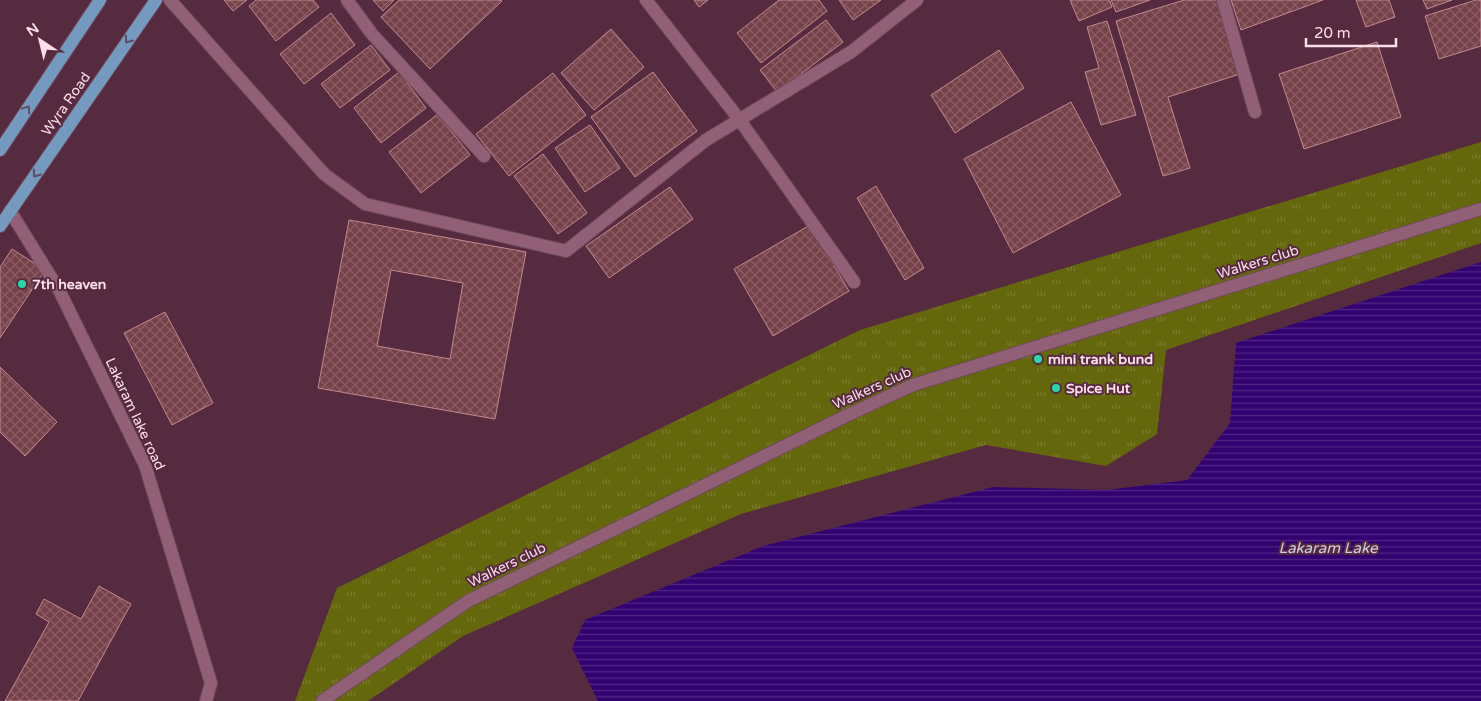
<svg xmlns="http://www.w3.org/2000/svg" width="1481" height="701" font-family="'Varela Round',sans-serif">
<style>
.grass{fill:url(#grass-tufts)}
.water{fill:url(#water-rules)}
.building{fill:url(#building-cross-hatch);stroke:#c28990;fill-rule:evenodd}
.lines{fill:none;stroke-linecap:round;stroke-linejoin:round}
.minor-casing{stroke:#704a5d;stroke-width:14}
.major-casing{stroke:#704a5d;stroke-width:14}
.minor{stroke:#926076;stroke-width:12}
.major{stroke:#759abf;stroke-width:12}
.oneway{stroke:#5f4c65}
.poi-dot{fill:#2dd5ab;stroke:#562a3f;stroke-width:2}
.labels{text-anchor:middle;dominant-baseline:central;stroke-width:4;stroke-linejoin:round;paint-order:stroke}
.street-label{font-size:14px;fill:#fbdeea;stroke:#562a3f}
.poi-label{font-size:14px;font-weight:bold;fill:#fbdeea;stroke:#562a3f;text-anchor:start}
.water-label{font-size:15px;font-style:italic;fill:#d1cee9;stroke:#562a3f}
</style>
<defs>
<pattern id="grass-tufts" width="24" height="20" patternUnits="userSpaceOnUse" patternTransform="scale(1.25)"><rect width="24" height="20" fill="#65670d"/><path d="M3 7l-1-3M5 7V3M7 7l1-3M15 17l-1-3M17 17v-4M19 17l1-3" fill="none" stroke="#7c7c30"/></pattern>
<pattern id="water-rules" width="6" height="5" patternUnits="userSpaceOnUse" patternTransform="scale(1.25)"><rect width="6" height="5" fill="#310270"/><path d="M0 2.5h6" fill="none" stroke="#502685"/></pattern>
<pattern id="building-cross-hatch" width="8" height="8" patternUnits="userSpaceOnUse" patternTransform="scale(1.25)"><rect width="8" height="8" fill="#76424a"/><path d="M0 0l8 8M0 8l8-8" fill="none" stroke="#8a5d64"/></pattern>
</defs>
<rect width="100%" height="100%" fill="#562a3f"/>
<path class="grass" d="M 1481,142 L 1481,243 L 1166,350 L 1157,434 L 1106,466 L 986,445 L 741,514 L 463,636 L 368,701 L 295,701 L 337,588 L 860,330 Z"/>
<path class="water" d="M 1481,262 L 1481,701 L 598,701 L 572,648 L 585,620 L 763,546 L 993,487 L 1107,490 L 1187,480 L 1230,423 L 1236,343 Z"/>
<g class="building">
<path d="M 224,0 L 247,0 L 233,11 Z"/>
<path d="M 256,0 L 313,0 L 319,7 L 276,41 L 249,6 Z"/>
<path d="M 373,0 L 394,0 L 383,11 Z"/>
<path d="M 399,0 L 501,0 L 502,1 L 430,69 L 381,17 Z"/>
<path d="M 694,0 L 708,0 L 699,7 Z"/>
<path d="M 779,0 L 819,0 L 827,11 L 761,63 L 737,33 Z"/>
<path d="M 839,0 L 881,0 L 853,20 Z"/>
<path d="M 1070,0 L 1109,0 L 1112,7 L 1079,21 Z"/>
<path d="M 1111,0 L 1150,0 L 1116,12 Z"/>
<path d="M 1184,0 L 1217,0 L 1240,74 L 1168,97 L 1190,168 L 1163,176 L 1116,21 Z"/>
<path d="M 1231,0 L 1323,0 L 1241,30 Z"/>
<path d="M 1356,0 L 1389,0 L 1395,17 L 1366,27 Z"/>
<path d="M 1423,0 L 1452,0 L 1427,9 Z"/>
<path d="M 1476,0 L 1481,0 L 1481,46 L 1439,59 L 1425,16 Z"/>
<path d="M 331,13 L 355,45 L 304,84 L 280,54 Z"/>
<path d="M 826,20 L 843,42 L 777,92 L 760,70 Z"/>
<path d="M 1107,21 L 1136,115 L 1101,125 L 1085,72 L 1099,68 L 1087,27 Z"/>
<path d="M 611,29 L 644,67 L 594,110 L 561,73 Z"/>
<path d="M 1377,42 L 1401,117 L 1304,149 L 1279,74 Z"/>
<path d="M 371,45 L 390,70 L 340,108 L 321,84 Z"/>
<path d="M 999,50 L 1024,88 L 955,133 L 931,95 Z"/>
<path d="M 399,72 L 426,108 L 381,143 L 354,108 Z"/>
<path d="M 653,72 L 697,131 L 635,177 L 591,117 Z"/>
<path d="M 553,73 L 586,115 L 509,176 L 476,134 Z"/>
<path d="M 1071,102 L 1121,195 L 1013,253 L 964,159 Z"/>
<path d="M 438,114 L 470,155 L 421,193 L 389,152 Z"/>
<path d="M 590,125 L 620,168 L 585,192 L 555,148 Z"/>
<path d="M 543,154 L 587,213 L 558,234 L 514,176 Z"/>
<path d="M 876,186 L 924,268 L 905,280 L 857,198 Z"/>
<path d="M 670,187 L 693,219 L 609,278 L 586,246 Z"/>
<path d="M 349,220 L 526,252 L 495,419 L 318,388 ZM 391,270 L 463,283 L 450,359 L 377,346 Z"/>
<path d="M 810,225 L 849,291 L 773,336 L 734,269 Z"/>
<path d="M 12,249 L 45,270 L 0,338 L 0,267 Z"/>
<path d="M 165,312 L 213,403 L 172,425 L 124,333 Z"/>
<path d="M 0,367 L 57,422 L 25,456 L 0,432 Z"/>
<path d="M 99,586 L 131,604 L 78,701 L 5,701 L 49,622 L 36,614 L 44,599 L 81,619 Z"/>
</g>
<g class="lines">
<defs>
<g id="minor">
<path d="M 170,0 L 324,174 L 365,204 L 566,251 L 706,140 L 851,52 L 917,0"/>
<path d="M 347,0 L 372,34 L 484,156"/>
<path d="M 646,0 L 739,119 L 854,282"/>
<path d="M 1223,0 L 1255,112"/>
<path d="M 10,211 L 59,290 L 145,465 L 211,683 L 206,701"/>
<path d="M 322,701 L 468,601 L 850,414 L 913,385 L 1481,209"/>
</g>
<g id="major">
<path d="M 0,150 L 100,0"/>
<path d="M 0,226 L 156,0"/>
</g>
</defs>
<use href="#minor" class="minor-casing"/>
<use href="#major" class="major-casing"/>
<use href="#minor" class="minor"/>
<use href="#major" class="major"/>
</g>
<defs><path id="oneway-chevron" d="M-2-3.5L2.5 0L-2 3.5" fill="none" stroke-width="1.6" stroke-linecap="round" stroke-linejoin="round" transform="scale(1.25)"/></defs>
<g class="oneway">
<use href="#oneway-chevron" transform="translate(128 40) rotate(125)"/>
<use href="#oneway-chevron" transform="translate(27 109) rotate(-56)"/>
<use href="#oneway-chevron" transform="translate(36 174) rotate(125)"/>
</g>
<g class="poi-dot">
<circle cx="22" cy="284" r="5"/>
<circle cx="1038" cy="359" r="5"/>
<circle cx="1056" cy="388" r="5"/>
</g>
<g class="labels">
<g class="street-label">
<text transform="translate(66 104) rotate(-55)">Wyra Road</text>
<text transform="translate(1258 262) rotate(-17)">Walkers club</text>
<text transform="translate(872 388) rotate(-24)">Walkers club</text>
<text transform="translate(135 414) rotate(65)">Lakaram lake road</text>
<text transform="translate(507 565) rotate(-26)">Walkers club</text>
</g>
<g class="poi-label">
<text x="32" y="284">7th heaven</text>
<text x="1048" y="359">mini trank bund</text>
<text x="1066" y="388">Spice Hut</text>
</g>
<g class="water-label">
<text x="1328" y="548">Lakaram Lake</text>
</g>
</g>
<g transform="translate(40 40) rotate(325)" stroke="#562a3f" stroke-width="4" paint-order="stroke">
<path d="M0-4L9 19L0 12L-9 19Z" fill="#fbdeea"/>
<text y="-8" font-size="14" font-weight="bold" text-anchor="middle" fill="#fbdeea">N</text>
</g>
<path d="M1306 38v8h90v-8" fill="none" stroke="#fbdeea" stroke-width="2.5"/>
<text x="1314" y="38" font-size="15" fill="#fbdeea" stroke="#562a3f" stroke-width="4" paint-order="stroke">20 m</text>
</svg>
